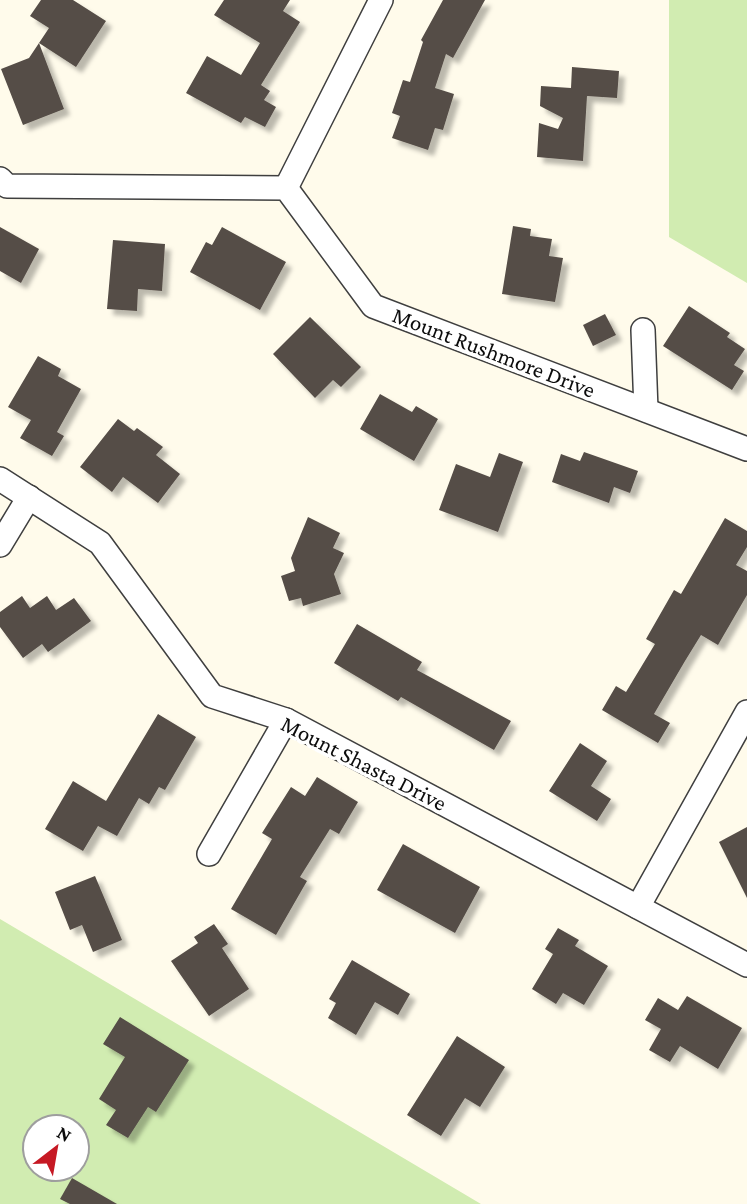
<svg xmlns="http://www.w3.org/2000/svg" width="747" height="1204" font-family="'Crimson Pro',serif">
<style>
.green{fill:#d1ecb1;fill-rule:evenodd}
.building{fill:#554d47;filter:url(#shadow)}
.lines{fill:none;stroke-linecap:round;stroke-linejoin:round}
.street-casing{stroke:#3f3f3f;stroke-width:26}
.street{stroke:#fff;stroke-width:23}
.labels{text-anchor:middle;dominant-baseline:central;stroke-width:7;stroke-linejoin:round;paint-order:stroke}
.street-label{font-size:23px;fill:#0c0c0c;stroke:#fff}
</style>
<defs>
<filter id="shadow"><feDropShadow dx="6" dy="6" stdDeviation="2" flood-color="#0004"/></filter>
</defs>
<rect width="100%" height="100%" fill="#fffbeb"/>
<g class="green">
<path d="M 669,0 L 747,0 L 747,283 L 669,237 Z"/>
<path d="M 0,919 L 481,1204 L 0,1204 ZM 35,1127 L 77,1127 L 77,1169 L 35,1169 Z"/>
</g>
<g class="building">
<path d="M 41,0 L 73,0 L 106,21 L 76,67 L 39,43 L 49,28 L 30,16 Z"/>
<path d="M 224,0 L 290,0 L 283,11 L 300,22 L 261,85 L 270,91 L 264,100 L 276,107 L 265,127 L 245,117 L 241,123 L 186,93 L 207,56 L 241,75 L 260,43 L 214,15 Z"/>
<path d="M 443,0 L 485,0 L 453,58 L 446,54 L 435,88 L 454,94 L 443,130 L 435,128 L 428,150 L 392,138 L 400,116 L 392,113 L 403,80 L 410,82 L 423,42 L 421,40 Z"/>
<path d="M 39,43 L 64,109 L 23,125 L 1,69 L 29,58 Z"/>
<path d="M 572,67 L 619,71 L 617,98 L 587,96 L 583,161 L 537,157 L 539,123 L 558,129 L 563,118 L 540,106 L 541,86 L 571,88 Z"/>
<path d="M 513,226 L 531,229 L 530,236 L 552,239 L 549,256 L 563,258 L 555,302 L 502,294 Z"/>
<path d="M 0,227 L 39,249 L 21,283 L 0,271 Z"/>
<path d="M 222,227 L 286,262 L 260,310 L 190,272 L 206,242 L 212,245 Z"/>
<path d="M 113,240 L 165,244 L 162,291 L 138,289 L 137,311 L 107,309 Z"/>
<path d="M 689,306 L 730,333 L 727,337 L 745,349 L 734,365 L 744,371 L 732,390 L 663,346 Z"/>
<path d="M 605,314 L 616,335 L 593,346 L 583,325 Z"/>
<path d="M 310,317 L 361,367 L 341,387 L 333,380 L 315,398 L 273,354 Z"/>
<path d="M 38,356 L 61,369 L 58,376 L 81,389 L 57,432 L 64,436 L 52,456 L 20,438 L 31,420 L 8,407 Z"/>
<path d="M 380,394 L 412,412 L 416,406 L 438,419 L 414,461 L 360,429 Z"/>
<path d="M 118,419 L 134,431 L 137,428 L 163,447 L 156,455 L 180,474 L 158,503 L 123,477 L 112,492 L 80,467 Z"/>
<path d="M 584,452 L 638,471 L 630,493 L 614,487 L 609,503 L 552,482 L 561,454 L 580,461 Z"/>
<path d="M 499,453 L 523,462 L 498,532 L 439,510 L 456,464 L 490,477 Z"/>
<path d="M 308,517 L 340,533 L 333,548 L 344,553 L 334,574 L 341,594 L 303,606 L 301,598 L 289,601 L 281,576 L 295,571 L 291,558 Z"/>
<path d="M 725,518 L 747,531 L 747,547 L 736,565 L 747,571 L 747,595 L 718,645 L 701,635 L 685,661 L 654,714 L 670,723 L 658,743 L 602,710 L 616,686 L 626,692 L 655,644 L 646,639 L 674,590 L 681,594 Z"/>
<path d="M 22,596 L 30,608 L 47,596 L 56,610 L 74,598 L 91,621 L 48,652 L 42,644 L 23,658 L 0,627 L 0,612 Z"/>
<path d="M 357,624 L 422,662 L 417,670 L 511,721 L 494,750 L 401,697 L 398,701 L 334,663 Z"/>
<path d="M 158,714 L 196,737 L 165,790 L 159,787 L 149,804 L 139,798 L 117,836 L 98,826 L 83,851 L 45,829 L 73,781 L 106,801 Z"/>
<path d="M 580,743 L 607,761 L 591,786 L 611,799 L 597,821 L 549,791 Z"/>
<path d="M 317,777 L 358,802 L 339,834 L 330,829 L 300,877 L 307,881 L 276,935 L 231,909 L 272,839 L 262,833 L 291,787 L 305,796 Z"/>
<path d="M 747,827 L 747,898 L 719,842 Z"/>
<path d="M 403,844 L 480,887 L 455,933 L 377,890 Z"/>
<path d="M 95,876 L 122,940 L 93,952 L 82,925 L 70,930 L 55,892 Z"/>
<path d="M 214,924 L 228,944 L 222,948 L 249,989 L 209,1016 L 171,961 L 198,943 L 194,937 Z"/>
<path d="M 558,928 L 579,940 L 575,946 L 608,966 L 584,1005 L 563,993 L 556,1004 L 532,989 L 553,954 L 545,949 Z"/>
<path d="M 352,960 L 410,994 L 398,1015 L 375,1002 L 356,1035 L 328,1018 L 336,1003 L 329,999 Z"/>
<path d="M 687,996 L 742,1028 L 718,1069 L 680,1046 L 670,1062 L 649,1050 L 661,1029 L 645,1020 L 658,998 L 678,1010 Z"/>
<path d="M 120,1017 L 189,1060 L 156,1112 L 148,1107 L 128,1138 L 106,1125 L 116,1110 L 99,1099 L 125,1057 L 103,1044 Z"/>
<path d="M 457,1036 L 505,1067 L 480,1107 L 465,1098 L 441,1136 L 407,1115 Z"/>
<path d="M 72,1178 L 117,1204 L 70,1204 L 60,1199 Z"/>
</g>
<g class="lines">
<defs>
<g id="street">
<path d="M 0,179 L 7,186 L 286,188 L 373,306 L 747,449"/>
<path d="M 286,188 L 381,0"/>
<path d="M 643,330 L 646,410"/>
<path d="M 0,479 L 100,543 L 212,696 L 286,720 L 747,965"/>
<path d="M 0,545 L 29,497"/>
<path d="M 209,854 L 286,720"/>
<path d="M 638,907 L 747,712"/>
</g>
</defs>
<use href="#street" class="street-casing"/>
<use href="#street" class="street"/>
</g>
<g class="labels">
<g class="street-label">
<text transform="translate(494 352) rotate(21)">Mount Rushmore Drive</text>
<text transform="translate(364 763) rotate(27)">Mount Shasta Drive</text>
</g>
</g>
<g transform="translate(56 1148) rotate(31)"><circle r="33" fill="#ffffff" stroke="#9e9e9e" stroke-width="2"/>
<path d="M0-5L12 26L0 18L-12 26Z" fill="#c61924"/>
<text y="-10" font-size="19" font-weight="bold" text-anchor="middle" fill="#0c0c0c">N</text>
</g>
</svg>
